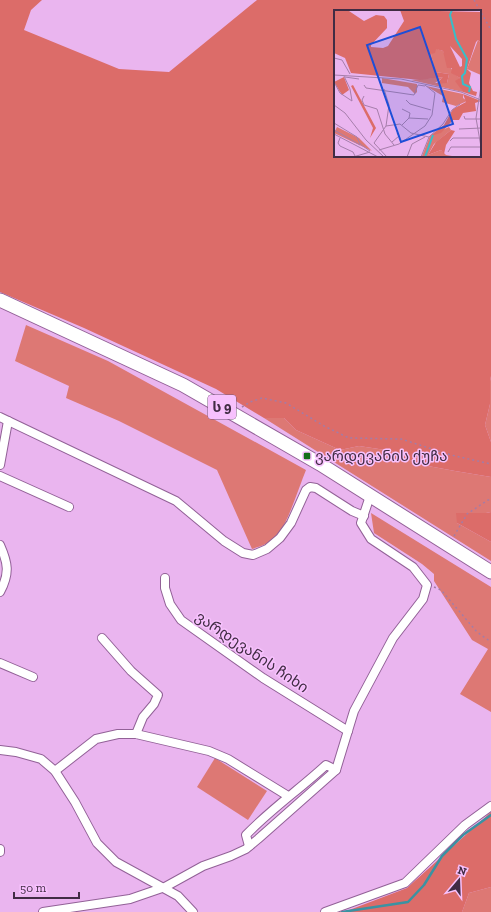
<svg xmlns="http://www.w3.org/2000/svg" width="491" height="912" font-family="'Zilla Slab','Noto Sans Georgian',serif">
<style>
.green{fill:#dd7874}
.forest{fill:#dc6c69;fill-rule:evenodd}
.lines{fill:none;stroke-linecap:round;stroke-linejoin:round}
.stream{stroke:#3b92a2;stroke-width:2.5}
.minor-casing{stroke:#926197;stroke-width:10}
.trunk-casing{stroke:#926197;stroke-width:15}
.path{stroke:#a37ca7;stroke-width:1.5;stroke-dasharray:2 3;stroke-linecap:butt}
.minor{stroke:#fff;stroke-width:8}
.trunk{stroke:#fff;stroke-width:13}
.poi-dot{fill:#146e19;stroke:#f7c1fd;stroke-width:1.5}
.labels{text-anchor:middle;dominant-baseline:central;stroke-width:3;stroke-linejoin:round;paint-order:stroke}
.shield{fill:#f7c1fd;stroke:#78597c;stroke-width:1}
.shield-label{font-size:14px;font-weight:bold;fill:#412c44}
.poi-label{font-size:15px;fill:#412c44;stroke:#f7c1fd;text-anchor:start}
.street-label{font-size:15px;fill:#412c44;stroke:#f7c1fd}
.inset-river{fill:none;stroke:#38beca;stroke-width:2}
.inset-road{fill:none;stroke:#a67eab;stroke-width:1}
.view{fill:#1d4ed8;fill-opacity:0.15;stroke:#1d4ed8;stroke-width:2}
.inset-edge{fill:none;stroke:#412c44;stroke-width:2}
</style>
<rect width="100%" height="100%" fill="#eab5ef"/>
<g class="green">
<path d="M 26,325 L 108,361 L 306,470 C 299,487 288,523 277,536 C 271,543 261,546 252,549 L 217,470 L 119,421 L 66,398 L 69,386 L 15,361 Z"/>
<path d="M 491,376 L 491,442 L 485,425 L 490,404 L 490,381 Z"/>
<path d="M 264,418 L 284,418 L 296,430 L 340,450 L 359,446 L 392,451 L 401,457 L 428,466 L 455,471 L 491,477 L 491,512 L 486,513 L 457,513 L 457,523 L 491,542 L 491,561 Z"/>
<path d="M 371,513 L 491,587 L 491,712 L 460,694 L 488,649 L 472,640 L 434,581 L 434,574 L 422,564 L 374,533 Z"/>
<path d="M 215,758 L 267,791 L 248,820 L 197,787 Z"/>
<path d="M 491,887 L 491,912 L 462,912 L 469,893 Z"/>
</g>
<g class="forest">
<path d="M 0,0 L 42,0 L 31,10 L 24,30 L 119,69 L 169,72 L 257,0 L 491,0 L 491,376 L 490,381 L 490,404 L 485,425 L 491,442 L 491,477 L 455,471 L 428,466 L 401,457 L 392,451 L 359,446 L 340,450 L 296,430 L 284,418 L 264,418 L 216,389 L 84,328 L 0,292 ZM 335,11 L 480,11 L 480,156 L 335,156 Z"/>
<path d="M 491,512 L 491,542 L 457,523 L 456,513 L 486,513 Z"/>
<path d="M 491,812 L 491,887 L 469,893 L 462,912 L 344,912 L 407,888 Z"/>
</g>
<g class="lines">
<path class="stream" d="M 342,912 L 408,902 L 424,885 L 442,856 L 463,835 L 491,815"/>
<defs>
<g id="minor">
<path d="M 0,417 L 176,501 L 224,541 L 243,553 L 253,555 L 267,549 L 280,538 L 291,523 L 306,490 L 310,487 L 316,488 L 352,511 L 364,516"/>
<path d="M 0,465 L 8,421"/>
<path d="M 0,476 L 69,507"/>
<path d="M 0,545 C 8,563 10,573 0,592"/>
<path d="M 165,578 L 165,588 L 170,604 L 181,620 L 263,678 L 348,731"/>
<path d="M 102,638 L 131,671 L 158,695 L 154,704 L 143,717 L 136,734"/>
<path d="M 0,663 L 33,677"/>
<path d="M 0,750 L 16,752 L 41,759 L 55,771 L 75,802 L 97,843 L 116,862 L 178,896 L 193,912"/>
<path d="M 55,771 L 96,739 L 118,734 L 136,734 L 209,751 L 228,759 L 288,796"/>
<path d="M 249,846 L 246,835 C 271,809 300,789 326,765 L 336,770"/>
<path d="M 0,849 L 0,852"/>
<path d="M 43,912 L 130,899 L 165,887 L 203,866 L 231,856 L 246,849 L 258,839 L 336,770 L 354,711 L 393,638 L 423,599 L 427,585 L 413,567 L 371,539 L 361,523 L 370,496"/>
<path d="M 325,912 L 405,883 L 465,825 L 491,806"/>
</g>
<path id="trunk" d="M 0,300 L 183,385 L 320,464 L 491,572"/>
</defs>
<use href="#minor" class="minor-casing"/>
<use href="#trunk" class="trunk-casing"/>
<g class="path">
<path d="M 474,0 L 491,30"/>
<path d="M 242,407 L 250,402 L 262,398 L 286,403 L 324,426 L 349,438 L 401,439 L 451,455 L 491,464"/>
<path d="M 454,536 L 467,514 L 488,500 L 491,500"/>
<path d="M 434,587 L 441,590 L 477,632 L 491,642"/>
</g>
<use href="#minor" class="minor"/>
<use href="#trunk" class="trunk"/>
</g>
<rect class="poi-dot" x="303" y="452" width="8" height="8" rx="2"/>
<g class="labels">
<rect class="shield" x="208" y="395" width="28" height="24" rx="3"/>
<g class="shield-label">
<text x="222" y="407">ს 9</text>
</g>
<g class="poi-label">
<text x="315" y="456">ვარდევანის ქუჩა</text>
</g>
<g class="street-label">
<text transform="translate(252 652) rotate(34)">ვარდევანის ჩიხი</text>
</g>
</g>
<g transform="translate(334 10)">
<rect width="147" height="147" fill="#eab5ef"/>
<path d="M 144,30 L 147,33 L 147,65 L 133,59 ZM 101,38 L 109,41 L 120,64 L 126,68 L 124,73 L 129,82 L 77,70 L 110,67 L 101,73 L 113,73 L 115,64 L 101,62 L 97,44 ZM 48,68 L 83,74 L 83,82 L 81,84 L 74,77 L 48,73 ZM 92,76 L 129,84 L 129,88 L 133,91 L 122,96 L 108,92 L 109,86 ZM 3,117 L 25,128 L 38,141 L 0,123 ZM 115,117 L 117,120 L 100,134 L 94,145 L 107,140 L 112,145 L 124,147 L 88,146 L 96,126 Z" fill="#dd7874"/>
<path d="M 0,0 L 15,1 L 30,11 L 42,5 L 50,6 L 53,10 L 53,18 L 37,35 L 37,37 L 49,38 L 54,36 L 70,11 L 66,0 L 146,2 L 147,33 L 144,30 L 142,32 L 133,59 L 137,63 L 135,73 L 139,81 L 143,82 L 142,86 L 129,82 L 121,71 L 126,68 L 117,63 L 118,58 L 113,58 L 109,41 L 102,39 L 101,43 L 97,44 L 101,62 L 115,64 L 113,73 L 102,74 L 109,67 L 86,70 L 17,63 L 11,48 L 0,43 ZM 116,36 L 128,49 L 128,56 L 126,57 ZM 10,67 L 15,80 L 8,85 L 0,72 ZM 19,75 L 42,118 L 36,128 L 39,118 L 17,76 ZM 129,84 L 147,91 L 141,93 L 142,101 L 129,103 L 125,110 L 119,110 L 107,123 L 96,126 L 110,115 L 119,99 L 132,92 ZM 117,120 L 121,121 L 112,135 L 110,144 L 107,140 L 94,145 L 102,132 Z" fill="#dc6c69" fill-rule="evenodd"/>
<path class="inset-river" d="M 118,0 L 116,5 L 122,29 L 133,49 L 131,63 L 128,66 L 129,74 L 136,77 L 135,82M 91,147 L 99,125"/>
<path class="inset-road" d="M 0,48 L 8,50 L 16,64M 0,65 L 67,69 L 127,82 L 147,90M 11,67 L 25,69M 0,72 L 6,83 L 18,91 L 16,79 L 10,66M 30,75 L 32,78 L 80,85 L 84,75 L 91,76M 147,76 L 142,108 L 147,137M 50,79 L 55,95 L 52,116 L 40,133 L 53,147M 30,86 L 28,90 L 30,95 L 43,99 L 51,124 L 60,135M 72,90 L 76,94 L 97,100M 0,95 L 11,103 L 32,130 L 50,147M 68,99 L 76,103 L 75,108M 130,106 L 131,109 L 147,109M 0,113 L 23,127 L 26,134 L 36,141M 68,115 L 75,108 L 94,109M 52,116 L 66,114 L 77,123 L 95,127M 125,119 L 147,118M 0,120 L 26,135M 0,124 L 44,147M 6,128 L 4,133 L 6,136 L 19,142 L 21,146M 116,131 L 119,128 L 147,128M 58,132 L 65,126 L 63,123M 45,140 L 65,134 L 91,116 L 98,105 L 101,83 L 91,75M 114,142 L 117,137 L 147,137M 19,147 L 36,142M 73,147 L 78,134 L 91,127M 87,147 L 95,127 L 109,114 L 118,100 L 126,94"/>
<path class="view" d="M 86,17 L 119,114 L 67,132 L 33,35 Z"/>
<rect width="147" height="147" class="inset-edge"/>
</g>
<g transform="translate(459 880) rotate(19)" stroke="#f7c1fd" stroke-width="3" paint-order="stroke">
<path d="M0-3L7 15L0 10L-7 15Z" fill="#412c44"/>
<text y="-6" font-size="11" font-weight="bold" text-anchor="middle" fill="#412c44">N</text>
</g>
<path d="M14 892v6h65v-6" fill="none" stroke="#412c44" stroke-width="2"/>
<text x="20" y="892" font-size="12" fill="#412c44" stroke="#f7c1fd" stroke-width="3" paint-order="stroke">50 m</text>
</svg>
